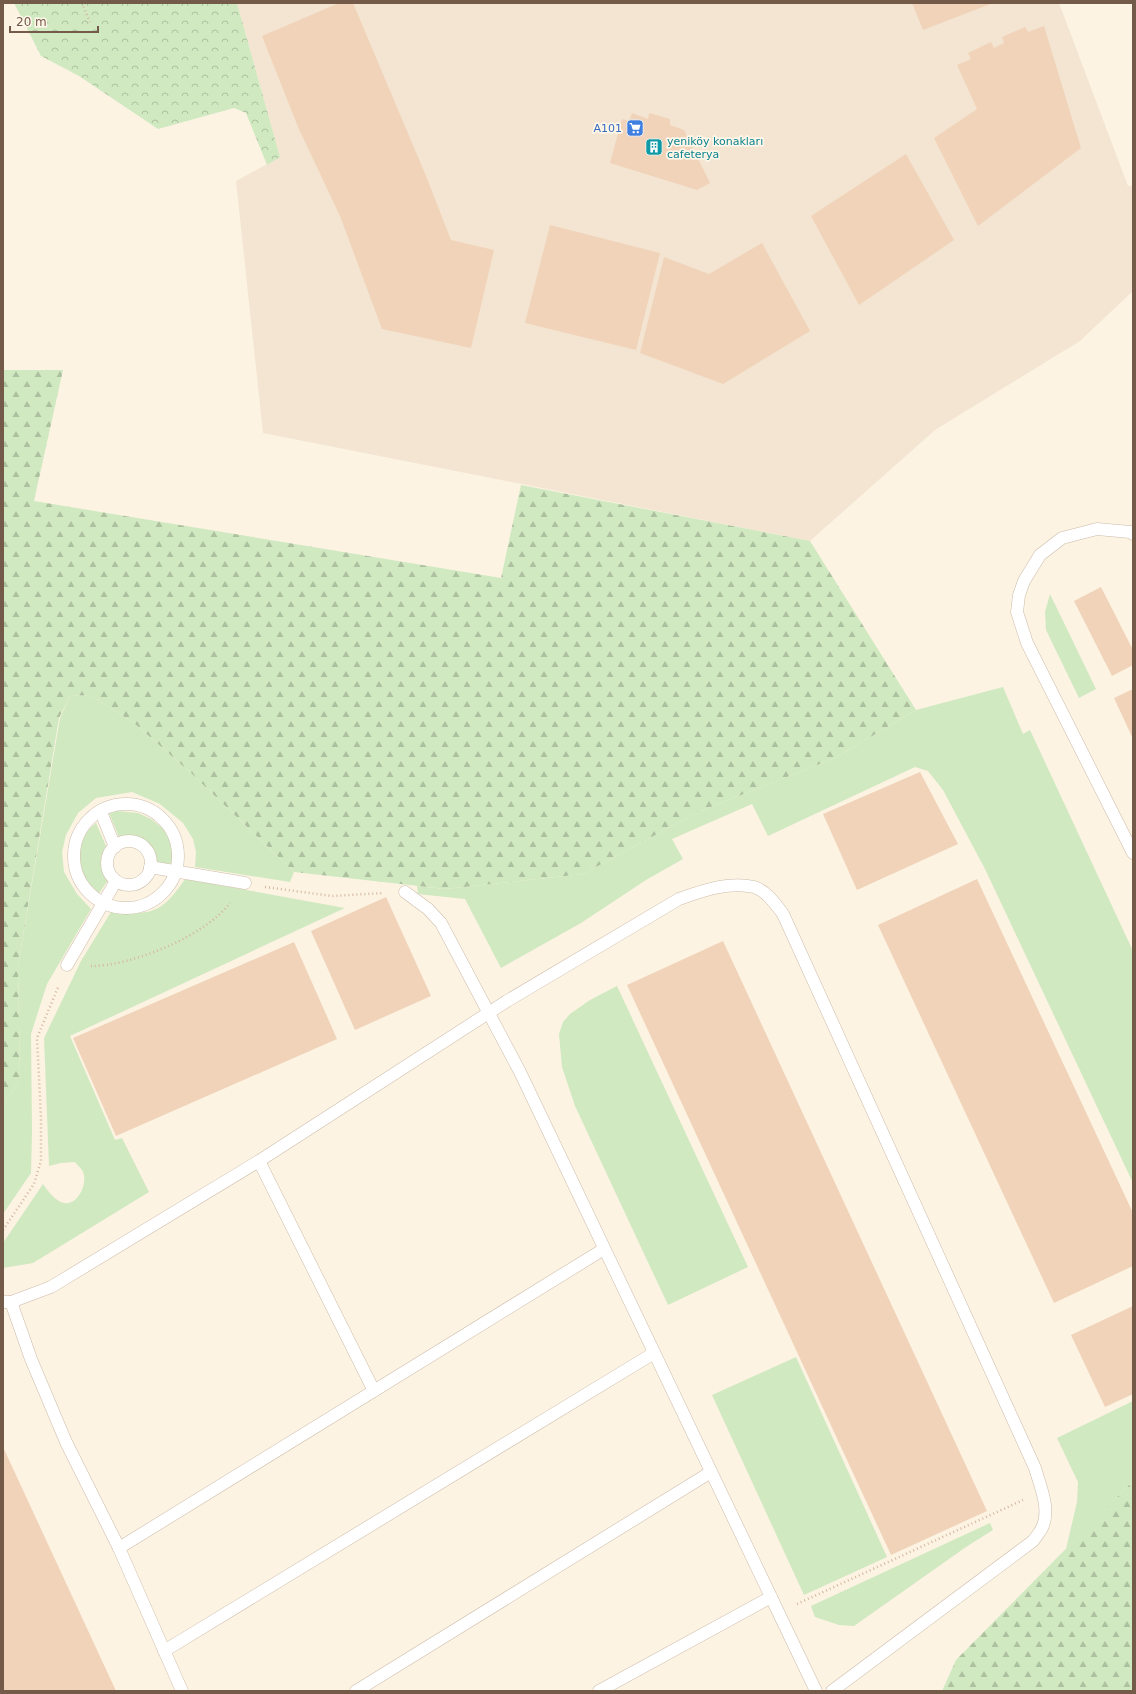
<svg xmlns="http://www.w3.org/2000/svg" width="1136" height="1694" font-family="'DejaVu Sans',sans-serif">
<style>
.residential{fill:#f3e5d1}
.grass{fill:#d0e9c1}
.forest{fill:url(#forest-firs)}
.park{fill:url(#park-crowns)}
.building{fill:#f1d3ba}
.lines{fill:none;stroke-linecap:round;stroke-linejoin:round}
.service-casing{stroke:#cdbba9;stroke-width:13}
.path{stroke:#d6b69e;stroke-width:2.5;stroke-dasharray:1 3;stroke-linecap:butt}
.service{stroke:#fff;stroke-width:12}
.labels{text-anchor:middle;dominant-baseline:central;stroke-width:3.5;stroke-linejoin:round;paint-order:stroke}
.shop-label{font-size:11px;fill:#366cbe;stroke:#fff7e9;text-anchor:end}
.culture-label{font-size:11px;fill:#0d838f;stroke:#fff7e9;text-anchor:start}
</style>
<defs>
<pattern id="forest-firs" width="22" height="20" patternUnits="userSpaceOnUse"><rect width="22" height="20" fill="#d0e9c1"/><path d="M5 1l3.5 6h-7zM16 11l3.5 6h-7z" fill="#adc09f"/></pattern>
<pattern id="park-crowns" width="20" height="18" patternUnits="userSpaceOnUse"><rect width="20" height="18" fill="#d0e9c1"/><path d="M2 6a3 3 0 1 1 6 0M12 15a3 3 0 1 1 6 0" fill="none" stroke="#adc09f"/></pattern>
</defs>
<rect width="100%" height="100%" fill="#fcf3e3"/>
<path class="residential" d="M 237,3 L 1059,3 L 1128,186 L 1133,186 L 1133,291 L 1080,341 L 935,430 L 810,541 L 263,433 L 236,181 L 280,157 Z"/>
<g class="grass">
<path d="M 1050,594 L 1096,689 L 1079,698 L 1046,630 L 1045,612 Z"/>
<path d="M 1003,687 L 1023,734 L 1030,730 L 1133,951 L 1133,1183 L 985,869 L 943,790 L 928,771 L 915,767 L 768,836 L 752,804 L 672,839 L 683,859 L 646,880 L 581,923 L 501,968 L 465,899 L 418,894 L 417,886 L 445,889 L 583,874 L 698,812 L 835,758 L 916,710 Z"/>
<path d="M 90,695 L 134,723 L 191,773 L 294,872 L 290,882 L 195,867 L 196,852 L 193,839 L 183,823 L 160,804 L 132,792 L 96,798 L 78,813 L 66,835 L 62,852 L 64,872 L 77,894 L 91,909 L 47,984 L 31,1034 L 32,1132 L 31,1173 L 3,1214 L 3,1104 L 20,1082 L 18,966 L 60,718 L 70,696 Z"/>
<path d="M 117,811 L 138,813 L 151,819 L 164,829 L 173,843 L 175,864 L 156,863 C 150,838 144,836 119,837 L 109,813 Z"/>
<path d="M 96,823 L 106,846 C 97,861 101,866 108,880 L 98,895 C 92,892 90,889 86,882 C 74,861 77,838 96,823 Z"/>
<path d="M 185,879 L 345,908 L 70,1036 L 115,1140 L 122,1138 L 149,1192 L 33,1263 L 3,1268 L 3,1243 L 43,1184 C 48,1191 55,1201 64,1203 C 78,1206 88,1183 83,1172 C 82,1169 77,1165 75,1162 L 61,1163 L 49,1166 L 44,1038 L 81,961 L 111,912 C 152,915 161,914 185,879 Z"/>
<path d="M 617,986 L 748,1267 L 668,1305 L 575,1106 L 562,1067 L 559,1034 L 563,1022 L 570,1014 L 590,1000 Z"/>
<path d="M 796,1357 L 887,1557 L 804,1595 L 712,1395 Z"/>
<path d="M 1133,1401 L 1133,1481 L 1066,1549 L 1077,1502 L 1078,1482 L 1057,1438 Z"/>
<path d="M 990,1523 L 993,1530 L 966,1547 L 854,1626 L 839,1625 L 815,1617 L 811,1606 Z"/>
</g>
<g class="forest">
<path d="M 3,370 L 63,370 L 34,501 L 501,578 L 521,485 L 810,541 L 916,710 L 835,758 L 698,812 L 583,874 L 445,889 L 294,872 L 191,773 L 134,723 L 90,695 L 70,696 L 59,718 L 18,966 L 20,1082 L 3,1104 Z"/>
<path d="M 1133,1481 L 1133,1691 L 942,1691 L 956,1660 Z"/>
</g>
<path class="park" d="M 14,3 L 237,3 L 280,157 L 267,165 L 246,113 L 234,108 L 158,129 L 79,76 L 41,56 Z"/>
<g class="building">
<path d="M 339,3 L 353,3 L 426,176 L 451,240 L 494,250 L 471,348 L 382,329 L 340,216 L 298,127 L 262,36 Z"/>
<path d="M 912,3 L 993,3 L 923,30 Z"/>
<path d="M 1044,26 L 1081,148 L 978,226 L 934,138 L 977,109 L 957,65 L 971,59 L 968,53 L 991,42 L 994,48 L 1004,43 L 1002,37 L 1025,27 L 1028,32 Z"/>
<path d="M 632,113 L 648,119 L 649,113 L 670,119 L 670,125 L 684,130 L 710,183 L 697,190 L 610,163 L 622,119 L 629,121 Z"/>
<path d="M 906,154 L 954,240 L 859,305 L 811,216 Z"/>
<path d="M 550,225 L 660,253 L 636,350 L 525,323 Z"/>
<path d="M 762,243 L 810,331 L 723,384 L 640,353 L 664,257 L 709,274 Z"/>
<path d="M 1101,587 L 1133,650 L 1133,665 L 1112,676 L 1074,601 Z"/>
<path d="M 1133,689 L 1133,739 L 1114,698 Z"/>
<path d="M 920,772 L 958,844 L 857,890 L 823,814 Z"/>
<path d="M 977,879 L 1133,1213 L 1133,1266 L 1054,1303 L 878,925 Z"/>
<path d="M 386,897 L 431,996 L 355,1030 L 311,931 Z"/>
<path d="M 723,941 L 987,1511 L 891,1555 L 627,985 Z"/>
<path d="M 294,942 L 337,1039 L 116,1136 L 73,1038 Z"/>
<path d="M 1133,1306 L 1133,1394 L 1105,1407 L 1071,1335 Z"/>
<path d="M 3,1447 L 116,1691 L 3,1691 Z"/>
</g>
<g class="lines">
<defs>
<g id="service">
<path d="M 1133,534 L 1130,532 L 1097,529 L 1062,538 L 1040,555 L 1024,581 L 1019,595 L 1017,612 L 1027,643 L 1133,853"/>
<circle cx="126" cy="856" r="52"/>
<path d="M 101,812 L 115,847"/>
<circle cx="129" cy="863" r="22"/>
<path d="M 150,867 L 245,883"/>
<path d="M 405,892 L 428,909 L 441,923 L 520,1072 L 816,1691"/>
<path d="M 67,965 L 116,881"/>
<path d="M 259,1161 L 374,1391"/>
<path d="M 3,1302 L 11,1302 L 51,1287 L 259,1161 L 507,1001 L 679,899 C 702,891 729,881 754,887 C 767,891 776,905 783,914 L 1035,1468 C 1040,1486 1051,1509 1042,1528 C 1040,1532 1036,1537 1033,1541 L 832,1691"/>
<path d="M 11,1302 L 31,1359 L 66,1442 L 119,1548 L 182,1691"/>
<path d="M 119,1548 L 604,1249"/>
<path d="M 164,1651 L 654,1353"/>
<path d="M 356,1691 L 711,1472"/>
<path d="M 599,1691 L 771,1597"/>
</g>
</defs>
<use href="#service" class="service-casing"/>
<g class="path">
<path d="M 82,3 L 90,22"/>
<path d="M 265,887 L 332,896 L 384,893"/>
<path d="M 91,966 C 132,966 205,936 230,903"/>
<path d="M 3,1230 L 34,1184 L 41,1161 L 41,1118 L 37,1038 L 59,985"/>
<path d="M 797,1604 L 1023,1500"/>
</g>
<use href="#service" class="service"/>
</g>
<defs>
<symbol id="supermarket-square" viewBox="-11 -11 22 22"><rect x="-9" y="-9" width="18" height="18" rx="4" fill="#3f7fe0" stroke="#fff7e9"/><path d="M-6-5.5h2.5l.6 2H6L4.5 2H-2.5L-4.4-4H-6ZM-1.5 3.2a1.3 1.3 0 1 0 .1 0ZM3 3.2a1.3 1.3 0 1 0 .1 0Z" fill="#fff"/></symbol>
<symbol id="building-square" viewBox="-11 -11 22 22"><rect x="-9" y="-9" width="18" height="18" rx="4" fill="#0f9aa8" stroke="#fff7e9"/><path d="M-4-6H4V6H1V3H-1V6H-4ZM-2.5-4.3h1.7v1.8h-1.7ZM.8-4.3h1.7v1.8H.8ZM-2.5-1h1.7V.8h-1.7ZM.8-1h1.7V.8H.8Z" fill="#fff"/></symbol>
</defs>
<g fill-rule="evenodd">
<use href="#supermarket-square" x="625" y="118" width="20" height="20"/>
<use href="#building-square" x="644" y="137" width="20" height="20"/>
</g>
<g class="labels">
<g class="shop-label">
<text x="622" y="128">A101</text>
</g>
<g class="culture-label">
<text x="667" y="141">yeniköy konakları<tspan x="667" dy="13">cafeterya</tspan></text>
</g>
</g>
<rect width="1136" height="1694" fill="none" stroke="#735a49" stroke-width="8"/>
<path d="M10 26v6h88v-6" fill="none" stroke="#735a49" stroke-width="2"/>
<text x="16" y="26" font-size="12" fill="#735a49" stroke="#fff7e9" stroke-width="3" paint-order="stroke">20 m</text>
</svg>
